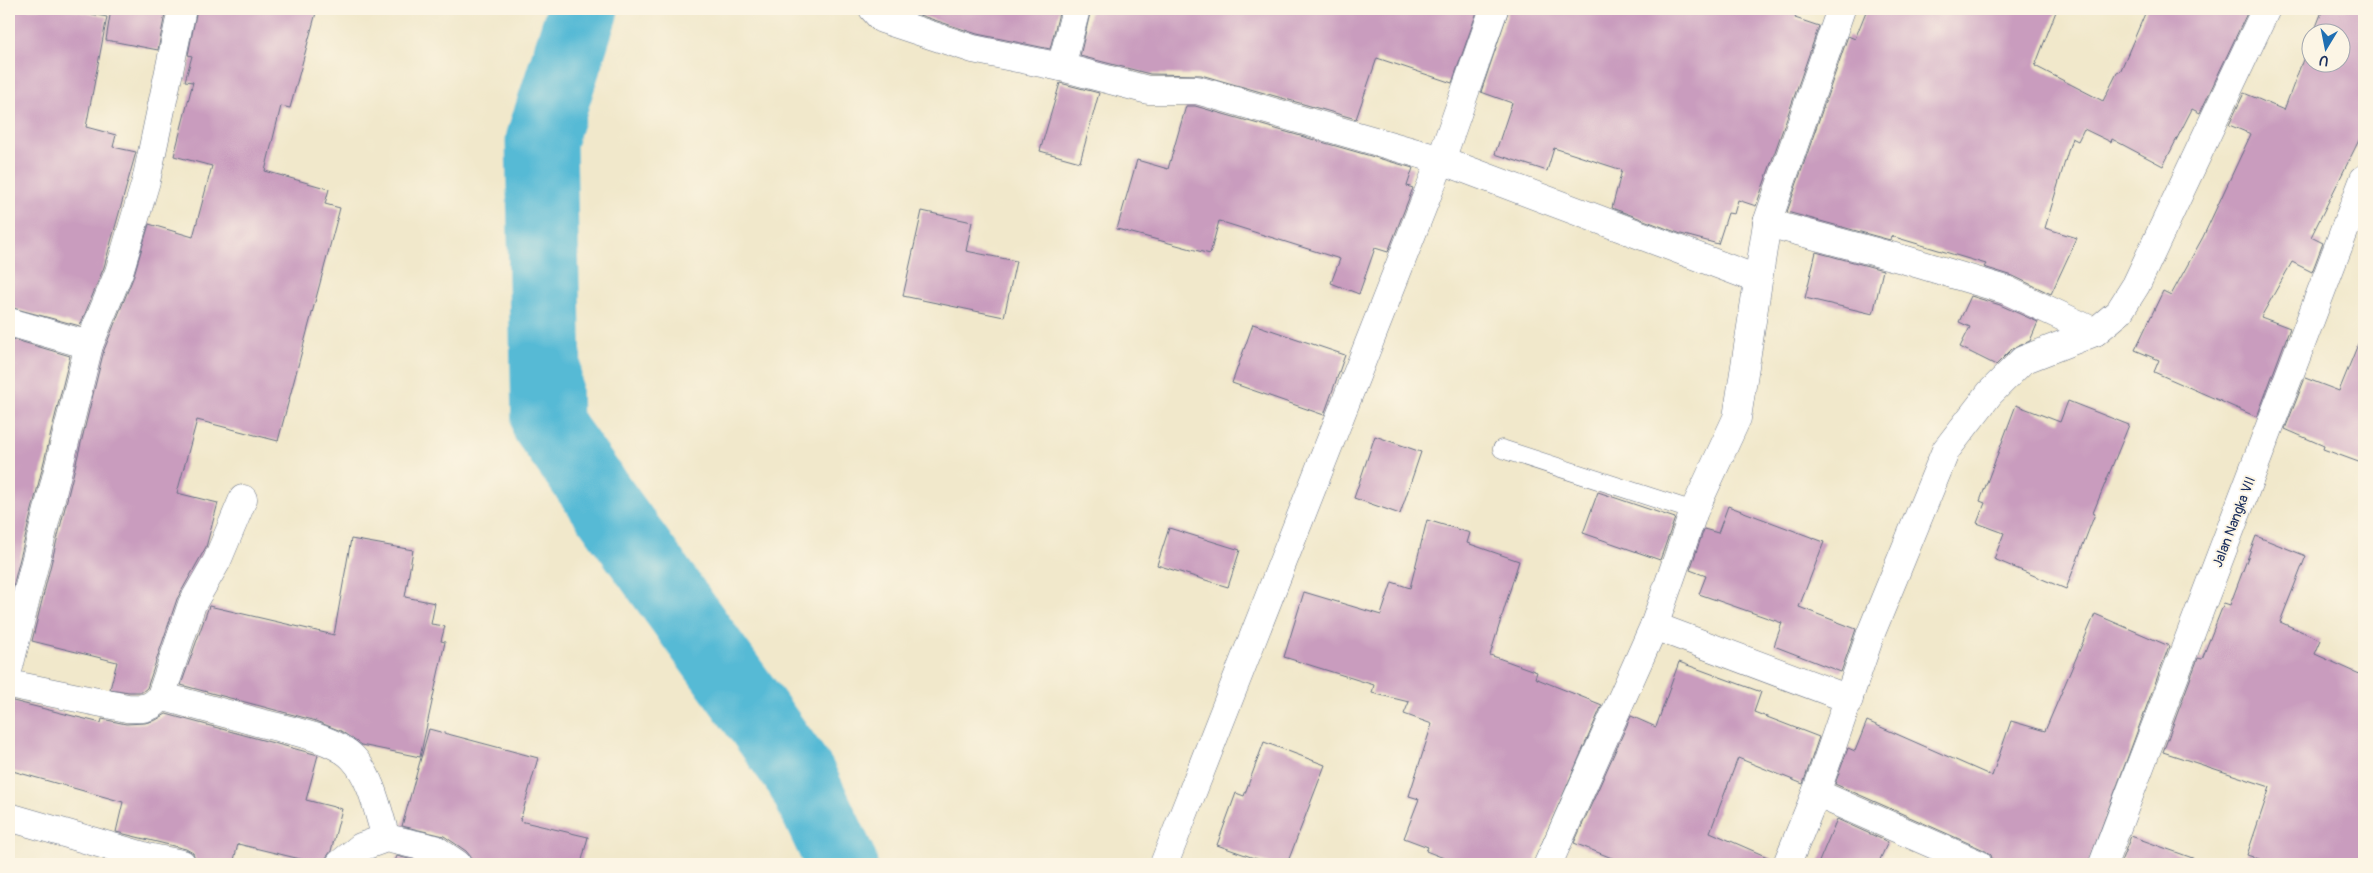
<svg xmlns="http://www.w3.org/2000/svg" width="2373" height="873" font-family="Pangolin,sans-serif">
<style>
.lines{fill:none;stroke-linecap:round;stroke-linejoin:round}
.river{stroke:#57bad5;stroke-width:71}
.building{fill:#c99cbe}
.lane-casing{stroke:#667084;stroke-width:19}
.street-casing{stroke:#667084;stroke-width:29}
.lane{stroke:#fff;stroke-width:18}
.street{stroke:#fff;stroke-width:28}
.labels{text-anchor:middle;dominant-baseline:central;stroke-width:4;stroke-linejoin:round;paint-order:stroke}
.street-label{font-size:14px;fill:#1b2f5e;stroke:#fcf5e5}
</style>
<rect width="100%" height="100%" fill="#fcf5e5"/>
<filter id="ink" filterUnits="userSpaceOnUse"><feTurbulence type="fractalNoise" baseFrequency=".02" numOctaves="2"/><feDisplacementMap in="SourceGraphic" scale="10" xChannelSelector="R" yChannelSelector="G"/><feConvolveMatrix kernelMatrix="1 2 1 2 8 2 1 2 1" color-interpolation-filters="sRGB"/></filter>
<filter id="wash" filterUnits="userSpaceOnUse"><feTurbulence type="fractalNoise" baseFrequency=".0096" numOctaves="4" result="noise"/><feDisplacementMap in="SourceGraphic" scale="20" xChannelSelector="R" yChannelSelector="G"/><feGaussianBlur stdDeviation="1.12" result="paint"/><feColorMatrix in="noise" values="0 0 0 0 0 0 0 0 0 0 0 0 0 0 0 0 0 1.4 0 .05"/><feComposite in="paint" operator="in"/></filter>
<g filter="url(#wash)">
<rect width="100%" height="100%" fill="#f1e8cb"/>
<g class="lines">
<path class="river" d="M 583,9 L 541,141 L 547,424 L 801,777 L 842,864"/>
</g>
<g id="blocks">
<g class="building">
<path d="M 9,9 L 65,9 L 107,17 L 86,127 L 116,135 L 113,147 L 136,152 L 104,267 L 80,326 L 9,307 Z"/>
<path d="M 111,9 L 166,9 L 158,50 L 106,40 Z"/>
<path d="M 197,9 L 317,9 L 290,108 L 281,106 L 265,171 L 329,189 L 325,204 L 340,208 L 278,441 L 197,420 L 177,493 L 218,503 L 206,547 L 177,599 L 147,688 L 142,692 L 129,692 L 110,689 L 117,662 L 32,641 L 104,350 L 133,278 L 149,224 L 193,237 L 212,166 L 174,156 L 193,82 L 185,81 L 192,56 L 188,55 Z"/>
<path d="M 901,9 L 1060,9 L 1050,49 L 977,34 Z"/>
<path d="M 1091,9 L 1478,9 L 1452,83 L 1377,58 L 1356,119 L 1201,75 L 1150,74 L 1080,56 Z"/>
<path d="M 1509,9 L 1799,9 L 1795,18 L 1819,26 L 1756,206 L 1738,200 L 1734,214 L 1728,213 L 1718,244 L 1681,234 L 1612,208 L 1622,170 L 1554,148 L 1547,171 L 1495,154 L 1512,103 L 1481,92 Z"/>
<path d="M 1867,9 L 2057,9 L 2035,66 L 2103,101 L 2118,71 L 2120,72 L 2147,9 L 2249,9 L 2200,113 L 2192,109 L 2163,166 L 2112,139 L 2111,142 L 2084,129 L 2078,141 L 2072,138 L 2045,228 L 2077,238 L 2051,294 L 2013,276 L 1984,267 L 1986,264 L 1891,236 L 1890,240 L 1787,212 L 1848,36 L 1855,39 Z"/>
<path d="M 2323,9 L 2364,9 L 2364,130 L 2311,237 L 2323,243 L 2312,272 L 2292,262 L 2261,317 L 2290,328 L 2257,417 L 2154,372 L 2159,360 L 2135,350 L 2163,291 L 2171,295 L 2203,237 L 2251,134 L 2229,125 L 2244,93 L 2284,110 L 2310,41 L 2310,62 L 2340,62 L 2340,32 L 2314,32 Z"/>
<path d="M 1060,83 L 1099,93 L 1080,162 L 1040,151 Z"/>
<path d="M 1186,106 L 1195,106 L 1413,168 L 1407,186 L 1413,188 L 1388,252 L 1375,248 L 1359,294 L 1331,283 L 1340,259 L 1219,221 L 1210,254 L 1117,229 L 1137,160 L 1168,169 Z"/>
<path d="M 922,211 L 972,222 L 966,251 L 1016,261 L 1004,317 L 903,296 Z"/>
<path d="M 1816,252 L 1883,270 L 1873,314 L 1805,298 Z"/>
<path d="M 1971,296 L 2000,305 L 2038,322 L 2030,341 L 2012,349 L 1996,365 L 1960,347 L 1970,327 L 1959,322 Z"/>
<path d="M 1253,324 L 1345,355 L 1324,415 L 1232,383 Z"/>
<path d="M 2363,332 L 2364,332 L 2364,464 L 2323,449 L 2324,446 L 2285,429 L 2305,378 L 2339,391 Z"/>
<path d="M 9,338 L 70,356 L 9,603 Z"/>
<path d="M 2068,401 L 2129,425 L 2093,513 L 2095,514 L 2066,589 L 1994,559 L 2004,533 L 1977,523 L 1985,503 L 1980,501 L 2016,405 L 2060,422 Z"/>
<path d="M 1375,436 L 1421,452 L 1400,514 L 1354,498 Z"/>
<path d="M 1598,492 L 1675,518 L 1660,560 L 1583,533 Z"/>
<path d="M 1728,506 L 1824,542 L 1799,607 L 1856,629 L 1841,672 L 1774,646 L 1782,623 L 1699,594 L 1706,576 L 1690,570 L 1704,529 L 1718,533 Z"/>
<path d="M 1427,520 L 1470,533 L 1467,543 L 1519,561 L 1490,655 L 1537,672 L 1535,678 L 1602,705 L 1533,864 L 1459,864 L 1426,851 L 1428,847 L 1404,838 L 1419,799 L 1409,796 L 1432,724 L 1404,714 L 1409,702 L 1372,693 L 1374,685 L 1284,657 L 1304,592 L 1381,615 L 1392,582 L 1410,588 Z"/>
<path d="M 1169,528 L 1240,550 L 1228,587 L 1157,565 Z"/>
<path d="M 2256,536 L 2306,556 L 2280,622 L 2321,640 L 2315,654 L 2364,676 L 2364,864 L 2274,864 L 2247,855 L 2270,787 L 2163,752 L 2198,658 L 2202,659 L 2224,603 L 2230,605 Z"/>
<path d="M 351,539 L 413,550 L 405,597 L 435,603 L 431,624 L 445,626 L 441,641 L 445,642 L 420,757 L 361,745 L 341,731 L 313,720 L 181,685 L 209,606 L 334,635 Z"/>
<path d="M 2095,614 L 2169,646 L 2088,864 L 1998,864 L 1993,862 L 1991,855 L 1984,850 L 1835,784 L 1848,748 L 1855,751 L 1867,721 L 1992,776 L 2011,721 L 2045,731 Z"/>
<path d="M 1679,662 L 1761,692 L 1754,712 L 1819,737 L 1803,784 L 1738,758 L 1710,832 L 1772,859 L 1772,864 L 1627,864 L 1574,843 L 1631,716 L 1656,727 Z"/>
<path d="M 9,700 L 101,723 L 102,719 L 126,724 L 145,723 L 156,720 L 166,714 L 318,755 L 306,800 L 342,809 L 331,851 L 326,858 L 325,864 L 321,864 L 238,844 L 233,864 L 197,864 L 193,853 L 186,849 L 116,832 L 123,802 L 9,770 Z"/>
<path d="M 429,729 L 538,758 L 520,821 L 588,837 L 581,864 L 472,864 L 471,857 L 466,851 L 444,836 L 402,826 Z"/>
<path d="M 1264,742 L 1325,765 L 1287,864 L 1271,864 L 1217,845 L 1236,793 L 1244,796 Z"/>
<path d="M 1837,819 L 1888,842 L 1878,864 L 1818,864 Z"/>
<path d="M 2131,836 L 2198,860 L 2198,864 L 2120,864 Z"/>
<path d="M 397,856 L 429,864 L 430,864 L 394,864 Z"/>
</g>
</g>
</g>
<g filter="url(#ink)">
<use href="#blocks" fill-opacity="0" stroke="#667084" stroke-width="1"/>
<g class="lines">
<defs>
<path id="lane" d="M 1502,449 L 1694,511"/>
<g id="street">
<path d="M 873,9 L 882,19 L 973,49 L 1061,67 L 1148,90 L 1197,90 L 1441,160 L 1757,279"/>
<path d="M 1061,67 L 1076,9"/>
<path d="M 1767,223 L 1906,260 L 2006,290 L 2095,332"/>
<path d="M 9,322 L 89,345"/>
<path d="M 1654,626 L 1849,699"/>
<path d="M 9,667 L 89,345 L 119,272 L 146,181 L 182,9"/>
<path d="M 9,684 L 127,708 C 142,709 152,709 161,696 L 192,604 L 217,561 L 243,499"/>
<path d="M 161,696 C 193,705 225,713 257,722 C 284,729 333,737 353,758 C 372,778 378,812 386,838"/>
<path d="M 1816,793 L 1871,633 L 1946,450 L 1990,393 L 2023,360 L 2095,332 L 2119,312 L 2136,285 L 2266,9"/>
<path d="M 9,817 L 147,857 L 182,864"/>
<path d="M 340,864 L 361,847 L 386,838 L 435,849 L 457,864"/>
<path d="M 1164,864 L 1441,160 L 1494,9"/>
<path d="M 1548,864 L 1654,626 L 1694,511 L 1737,418 L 1767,223 L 1841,9"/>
<path d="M 1787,864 L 1816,793 L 1978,864"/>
<path d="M 2103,864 L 2364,179"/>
</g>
</defs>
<use href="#lane" class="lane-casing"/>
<use href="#street" class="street-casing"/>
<use href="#lane" class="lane"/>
<use href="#street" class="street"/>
</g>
</g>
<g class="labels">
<g class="street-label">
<text transform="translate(2234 522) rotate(-69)">Jalan Nangka VII</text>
</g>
</g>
<rect width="2373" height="873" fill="none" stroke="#fcf5e5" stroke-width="30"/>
<g transform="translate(2326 48) rotate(190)"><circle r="24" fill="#fcf5e5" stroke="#a2a6af"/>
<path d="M0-4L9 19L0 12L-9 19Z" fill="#1f6fb2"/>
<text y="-8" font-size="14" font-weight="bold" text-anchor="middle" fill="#1b2f5e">U</text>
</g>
</svg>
